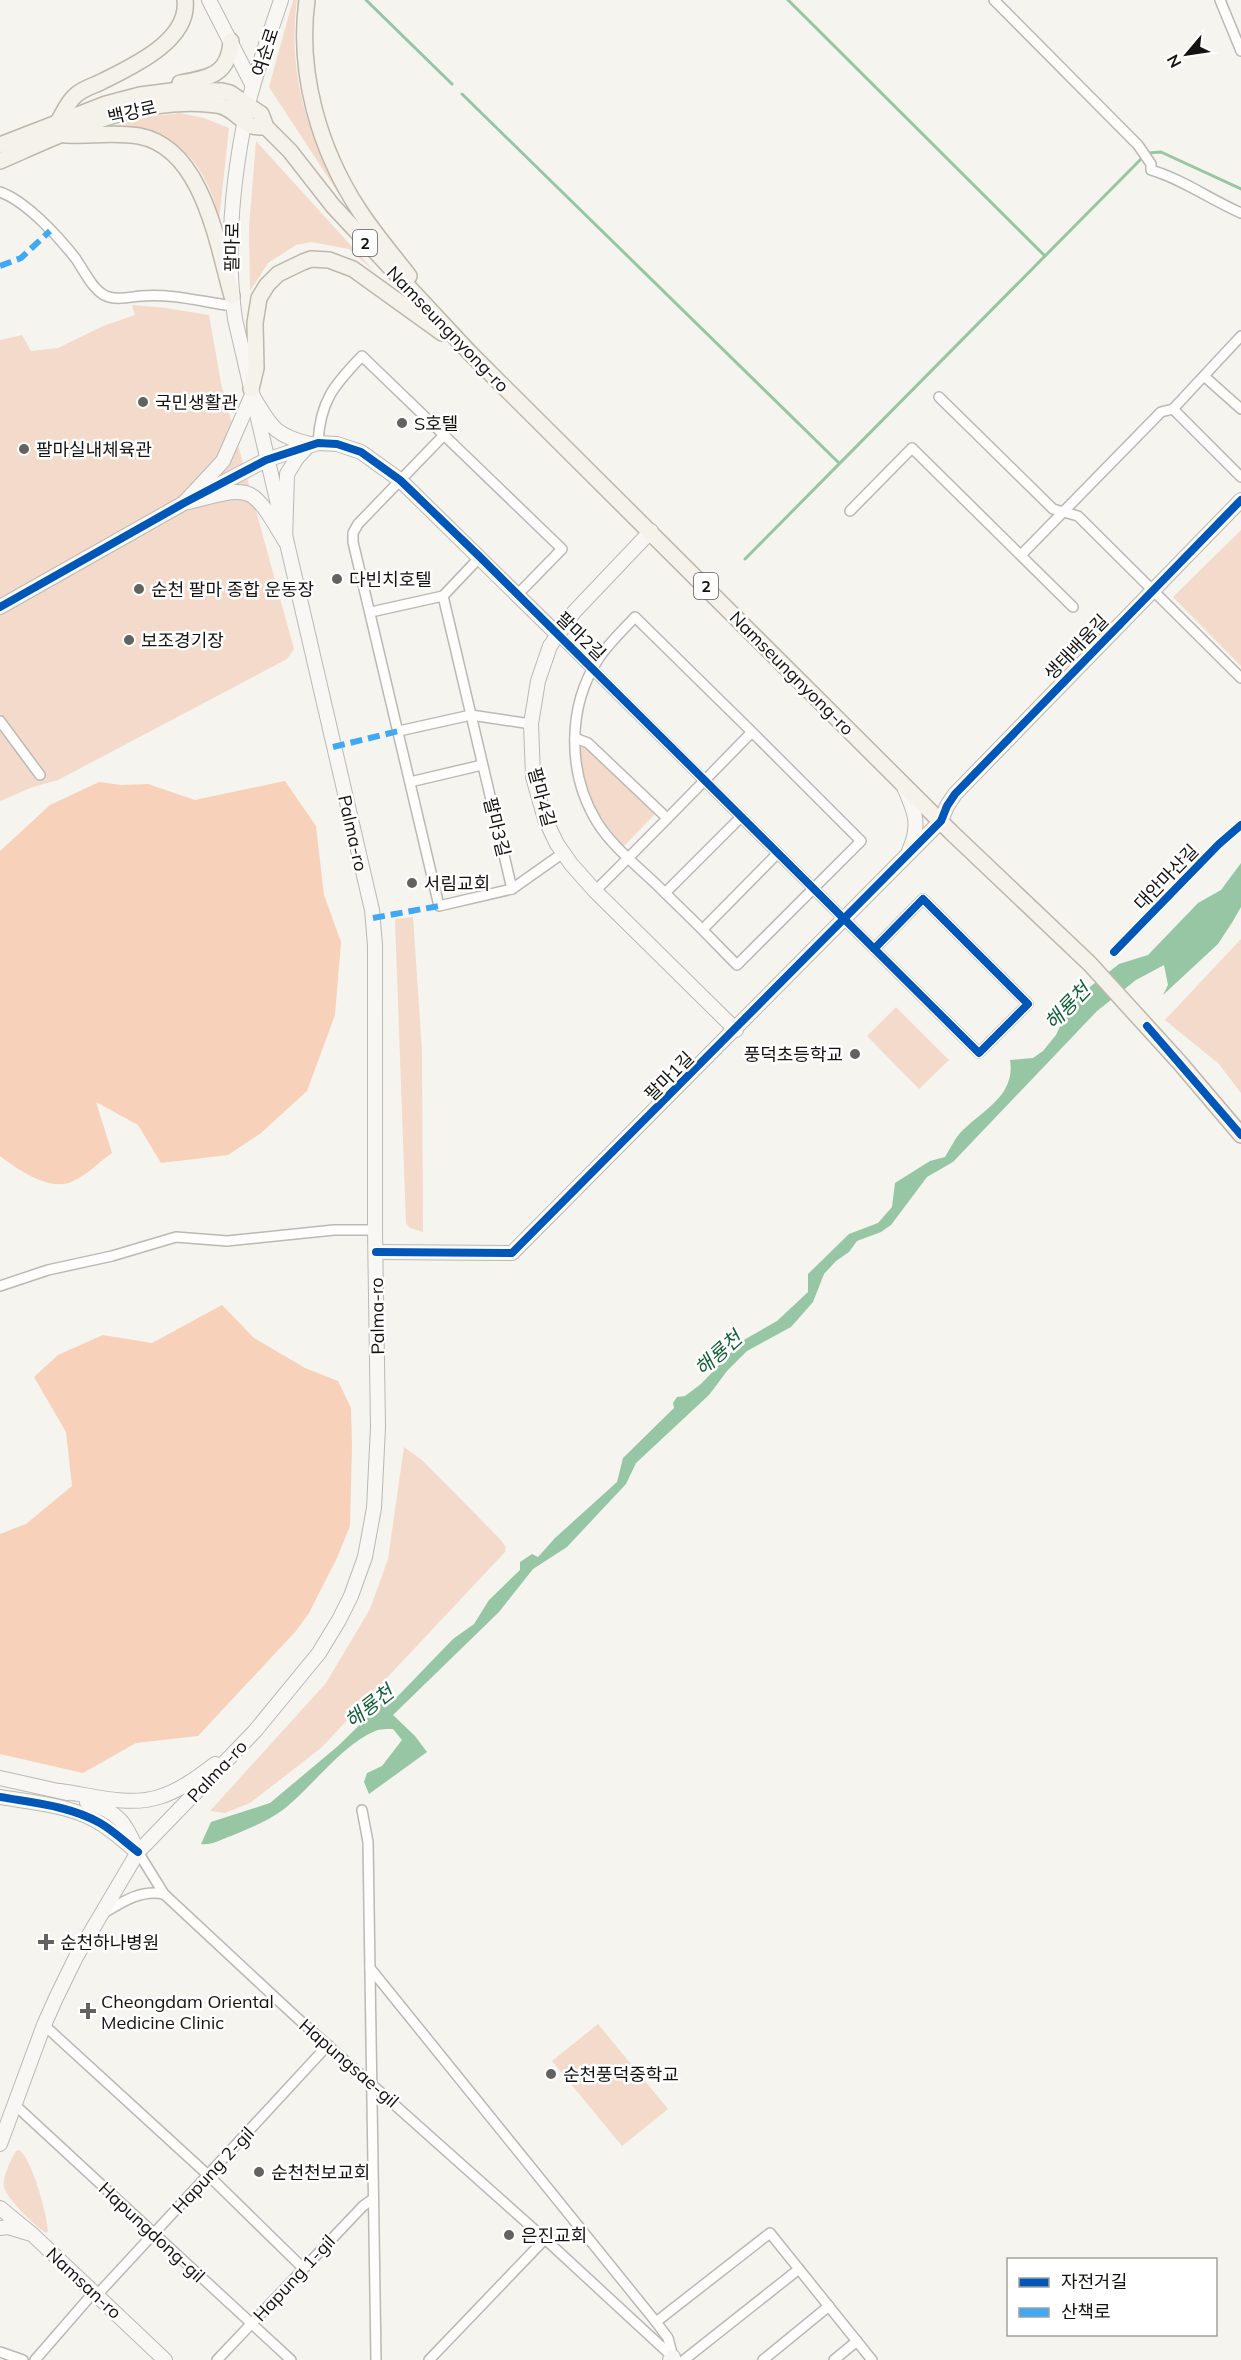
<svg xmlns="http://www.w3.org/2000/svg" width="1241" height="2360" font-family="Mulish,'Noto Sans KR',sans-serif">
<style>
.green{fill:#f4daca}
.forest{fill:#f8d1ba}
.water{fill:#97c6a4}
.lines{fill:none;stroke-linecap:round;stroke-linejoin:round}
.stream{stroke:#97c6a4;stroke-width:3}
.street-casing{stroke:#bab9b5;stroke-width:12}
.secondary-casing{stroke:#bab9b5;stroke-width:16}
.primary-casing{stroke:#beb7ab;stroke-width:18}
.street{stroke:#fefdfc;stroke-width:9}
.secondary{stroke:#f9f7f4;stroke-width:14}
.primary{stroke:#f5f1eb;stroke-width:15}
.quiet{stroke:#3fa9f5;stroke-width:6;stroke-dasharray:12 6;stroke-linecap:butt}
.cycleway-casing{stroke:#fff;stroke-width:11}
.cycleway{stroke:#0057b8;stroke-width:8}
.poi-dot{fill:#63625e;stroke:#fff;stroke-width:2}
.labels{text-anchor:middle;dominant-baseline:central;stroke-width:5;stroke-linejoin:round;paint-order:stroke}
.shield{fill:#fff;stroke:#5a5a58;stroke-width:1.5}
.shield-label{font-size:16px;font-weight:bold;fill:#141310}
.street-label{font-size:18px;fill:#141310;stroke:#fff}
.poi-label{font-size:18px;fill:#141310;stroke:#fff;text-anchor:start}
.water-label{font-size:20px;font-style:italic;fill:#136137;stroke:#fff}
</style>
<rect width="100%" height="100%" fill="#f5f4ee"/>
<g class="green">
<path d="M 293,0 L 297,0 C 284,94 323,172 375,247 L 367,237 L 269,87 Z"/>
<path d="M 180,113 L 204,118 L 229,128 L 219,220 C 211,177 184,134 136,129 C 126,127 114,129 103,129 L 146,117 Z"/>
<path d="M 256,141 L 375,272 L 349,249 L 311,242 L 296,245 L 268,263 L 250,291 L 249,227 Z"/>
<path d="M 132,305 L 166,308 L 209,315 L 221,383 L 294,649 L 287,659 L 58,780 L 33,787 L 0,801 L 0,340 L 22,335 L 31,351 L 58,348 L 103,326 L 135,315 Z"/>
<path d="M 1241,530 L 1241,666 L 1173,597 Z"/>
<path d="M 584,747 L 655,814 L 624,846 C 594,814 586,792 577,749 Z"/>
<path d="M 413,917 L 422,1051 L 423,1232 L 410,1228 L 406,1223 L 395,919 Z"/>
<path d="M 1241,939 L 1241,1093 L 1219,1064 L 1165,1020 Z"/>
<path d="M 896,1007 L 949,1060 L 919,1089 L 867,1036 Z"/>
<path d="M 404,1447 L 422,1460 L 500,1539 L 506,1547 L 505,1552 L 321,1748 L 250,1803 L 225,1813 L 210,1811 L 326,1683 L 370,1609 L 388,1559 Z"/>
<path d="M 598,2024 L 668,2109 L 622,2146 L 552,2061 Z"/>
<path d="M 19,2150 C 32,2158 47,2215 48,2231 L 46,2233 C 36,2227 6,2198 4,2187 C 2,2178 11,2159 16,2151 Z"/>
</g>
<g class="forest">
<path d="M 285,781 L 316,826 L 324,895 L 341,942 L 335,1015 L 307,1091 L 261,1133 L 228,1155 L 161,1163 L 138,1125 L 96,1102 L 112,1153 C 99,1162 87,1175 73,1181 C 51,1193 17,1169 0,1156 L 0,851 L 50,805 L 99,782 L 121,785 L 148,784 L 195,800 Z"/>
<path d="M 222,1305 L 254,1338 L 305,1368 L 338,1381 L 351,1408 L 352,1446 L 350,1526 L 337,1558 L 309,1613 L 296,1631 L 198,1736 L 136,1743 L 83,1773 L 0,1754 L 0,1534 L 26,1524 L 72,1486 L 66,1432 L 34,1377 L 58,1355 L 103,1335 L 152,1343 Z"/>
</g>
<path class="water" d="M 1241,863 L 1241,907 L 1233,921 L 1218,944 L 1163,995 L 1168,985 L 1164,965 L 1136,980 L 1097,1011 L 953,1162 L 927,1177 L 891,1225 L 881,1232 L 857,1241 L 849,1252 L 836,1261 L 824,1274 L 813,1302 L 791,1327 L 747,1351 L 727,1371 L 709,1395 L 636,1463 L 626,1484 L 567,1547 L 533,1569 L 499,1612 L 393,1715 L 415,1736 L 427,1752 L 369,1794 L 364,1782 L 367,1773 L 382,1766 L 402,1740 L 393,1729 C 388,1729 380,1729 375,1731 C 343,1744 312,1787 284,1809 C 268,1821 250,1828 231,1836 C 222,1839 210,1846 201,1844 L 211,1822 L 270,1803 L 338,1746 L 382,1703 L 396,1698 L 453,1639 L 474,1624 L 489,1600 L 520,1570 L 520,1562 L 532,1554 L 538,1557 L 555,1538 L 617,1482 L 623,1458 L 674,1408 L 673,1403 L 677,1397 L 685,1396 L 701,1384 L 742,1341 L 777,1321 L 808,1292 L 808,1274 L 849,1234 L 878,1223 L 892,1207 L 895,1183 L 930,1161 L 945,1157 C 950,1149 954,1140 960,1133 C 982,1110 1016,1096 1010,1060 L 1033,1058 L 1043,1051 L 1056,1035 L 1072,1001 L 1119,964 L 1148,955 L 1198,903 L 1221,890 Z"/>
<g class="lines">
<g class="stream">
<path d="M 366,0 L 452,84"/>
<path d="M 788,0 L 1045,256"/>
<path d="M 462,94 L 839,463"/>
<path d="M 1148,153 L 1161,152 L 1241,189"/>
<path d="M 745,559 L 1143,157"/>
</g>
<defs>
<g id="street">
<path d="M 994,0 L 1138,145 L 1151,164 L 1151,170 C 1182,179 1211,200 1241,213"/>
<path d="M 1220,0 L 1241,51"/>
<path d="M 0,192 C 26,201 59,237 76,259 C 84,271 92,288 104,295 C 115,301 130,297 141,296 C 171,293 203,302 233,306"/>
<path d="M 1204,376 L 1241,409"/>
<path d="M 939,397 L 1053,509 L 1078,516 L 1241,678"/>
<path d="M 1173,409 L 1241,477"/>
<path d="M 444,435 L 358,524 L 353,533 L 353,542 L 439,906 L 512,889 L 563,853"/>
<path d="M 318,443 C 320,401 334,385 362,356 L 562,549 L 518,594"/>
<path d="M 850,511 L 912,448 L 1073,607"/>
<path d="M 1021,555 L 1161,412 L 1173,409 L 1241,336"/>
<path d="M 443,596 L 512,889"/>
<path d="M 371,612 L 443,596 L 480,557"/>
<path d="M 557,634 L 979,1053 L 1028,1004 L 923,899 L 874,949"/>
<path d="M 0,721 L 40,775"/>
<path d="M 399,731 L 471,715 L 531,724"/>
<path d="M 575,738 L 588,743 L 667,818"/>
<path d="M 410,782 L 482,765"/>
<path d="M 595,891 C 648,839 700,785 752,732 L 861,841 L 737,965 C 711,938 684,911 657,885 C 636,865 612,846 597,822 C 567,773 567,706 599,658 C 609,643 623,630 635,617 L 752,732"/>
<path d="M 665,893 L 741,817"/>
<path d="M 703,929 L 778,853"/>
<path d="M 0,1286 L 48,1270 L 112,1256 L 176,1237 L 227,1241 L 334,1230 L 375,1230"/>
<path d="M 362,1810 L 368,1842 L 376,2360"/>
<path d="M 138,1852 L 164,1894 L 295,2016 L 545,2239 L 676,2360"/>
<path d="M 102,1914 C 122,1902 141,1889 164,1894"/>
<path d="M 370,1968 L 656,2322 L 668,2338 L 673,2357"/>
<path d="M 44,2025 L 208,2175 L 303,2268"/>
<path d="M 14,2104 L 291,2360"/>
<path d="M 97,2295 L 328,2045"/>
<path d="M 656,2322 L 770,2233 L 872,2360"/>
<path d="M 0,2352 L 23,2360"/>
<path d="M 35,2360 L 94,2292"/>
<path d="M 217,2360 L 363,2206 L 373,2199"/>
<path d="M 429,2360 L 545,2239"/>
<path d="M 684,2360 L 799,2269"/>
<path d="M 763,2360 L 829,2306"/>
<path d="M 834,2360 L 857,2341"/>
</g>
<g id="secondary">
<path d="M 209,0 L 253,86"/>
<path d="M 252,395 C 271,426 273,435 310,444 L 297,458 L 287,474 L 285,541 C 249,480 251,487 184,503 L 223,461 Z"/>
<path d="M 651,531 L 574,612 L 550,646 L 538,681 L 531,724 L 533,777 L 545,819 L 557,844 L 571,864 L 595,891 L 736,1030"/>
<path d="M 0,607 L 184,503 L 266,460 L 318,443 L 337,444 L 361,452 L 400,480 L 557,634"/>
<path d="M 904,787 C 915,812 921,825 909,851"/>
<path d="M 376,1252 L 512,1253 L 941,821 L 947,806 L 955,794 L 1241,500"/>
<path d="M 0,1778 L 67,1793"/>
<path d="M 60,1791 C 91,1795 128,1807 159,1797 C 179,1791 198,1777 215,1764"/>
<path d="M 0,1797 C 34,1803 74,1805 103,1825 C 115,1833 125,1842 136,1851"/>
<path d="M 87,1802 C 119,1812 125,1822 138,1852"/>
<path d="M 0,2144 L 44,2025 L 56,1998 L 76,1957 L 138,1852 L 255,1731 L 319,1653 L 339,1620 L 351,1596 L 365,1557 L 374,1508 L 378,1427 L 375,1230 L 375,945 L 372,910 L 235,319 C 225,249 233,174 248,105 C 256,70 270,34 281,0"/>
<path d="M 0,2208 L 33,2235 L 165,2360"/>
<path d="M 0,2228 L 8,2227 L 28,2233"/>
<path d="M 670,2360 L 673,2357"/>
</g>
<g id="primary">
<path d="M 307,0 C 297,72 319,149 359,210 C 374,233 392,254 409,276"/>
<path d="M 180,83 C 209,78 229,75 231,41"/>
<path d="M 58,122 C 63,114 68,101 76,95 C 82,89 93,86 101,82 C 131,67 190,41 185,0"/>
<path d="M 65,135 C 90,136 115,132 139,136 C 203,148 217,244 232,296"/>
<path d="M 0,145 L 106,104 L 140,95 L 179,90 L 222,91 L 230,93 L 261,114 L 266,127 L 290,151 L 333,206 L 470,353 L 951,832 L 1090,964 L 1180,1063 L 1241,1135"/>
<path d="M 0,161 C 69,131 139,95 217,105 C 232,107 239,120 252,126 C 256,127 262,127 266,127"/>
<path d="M 251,389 L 256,368 L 255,323 L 259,298 L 267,285 L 278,274 L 303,262 L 311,259 L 329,260 L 353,269 L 442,333"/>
</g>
</defs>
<use href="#street" class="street-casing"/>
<use href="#secondary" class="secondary-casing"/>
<use href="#primary" class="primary-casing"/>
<use href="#street" class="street"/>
<use href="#secondary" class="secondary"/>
<use href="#primary" class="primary"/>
<g class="quiet">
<path d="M 0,266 L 21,258 L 50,231"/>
<path d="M 333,747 L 399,731"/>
<path d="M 373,918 L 439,906"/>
</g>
<defs>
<g id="cycleway">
<path d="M 0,607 L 184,503 L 266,460 L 318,443 L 337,444 L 361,452 L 400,480 L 480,557 L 979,1053 L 1028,1004 L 923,899 L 874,949"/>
<path d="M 1114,952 L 1219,844 L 1241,825"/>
<path d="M 1147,1026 L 1241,1135"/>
<path d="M 376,1252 L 512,1253 L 941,821 L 947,806 L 955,794 L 1241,500"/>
<path d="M 0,1797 C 34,1803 70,1806 100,1823 C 114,1831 126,1843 138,1852"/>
</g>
</defs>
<use href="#cycleway" class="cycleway-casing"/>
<use href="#cycleway" class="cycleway"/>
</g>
<g class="poi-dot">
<circle cx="143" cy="402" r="6"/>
<circle cx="402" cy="423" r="6"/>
<circle cx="24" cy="449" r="6"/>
<circle cx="337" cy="579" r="6"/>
<circle cx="139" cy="589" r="6"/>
<circle cx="129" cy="640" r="6"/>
<circle cx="412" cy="883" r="6"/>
<circle cx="855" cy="1054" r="6"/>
<path d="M43 1933h6v6h6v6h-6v6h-6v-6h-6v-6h6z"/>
<path d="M85 2002h6v6h6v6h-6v6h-6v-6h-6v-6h6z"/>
<circle cx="551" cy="2074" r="6"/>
<circle cx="259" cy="2172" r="6"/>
<circle cx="509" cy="2235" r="6"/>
</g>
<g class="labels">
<g class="shield">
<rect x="353" y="230" width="24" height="26" rx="4.5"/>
<rect x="694" y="573" width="24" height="26" rx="4.5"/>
</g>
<g class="shield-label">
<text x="365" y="243">2</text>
<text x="706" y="586">2</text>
</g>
<g class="street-label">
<text transform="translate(265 52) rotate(-72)">여순로</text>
<text transform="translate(132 112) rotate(-13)">백강로</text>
<text transform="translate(232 247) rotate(-89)">팔마로</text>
<text transform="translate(448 329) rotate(46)">Namseungnyong-ro</text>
<text transform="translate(581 636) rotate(44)">팔마2길</text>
<text transform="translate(1076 647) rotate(-46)">생태배움길</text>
<text transform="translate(792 673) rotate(45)">Namseungnyong-ro</text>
<text transform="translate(542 797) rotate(75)">팔마4길</text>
<text transform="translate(497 827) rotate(76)">팔마3길</text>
<text transform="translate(353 833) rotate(77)">Palma-ro</text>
<text transform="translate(1166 877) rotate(-46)">대안마산길</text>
<text transform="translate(669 1076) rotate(-45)">팔마1길</text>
<text transform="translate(377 1316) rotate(-91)">Palma-ro</text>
<text transform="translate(217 1771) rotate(-47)">Palma-ro</text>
<text transform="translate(349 2063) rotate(41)">Hapungsae-gil</text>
<text transform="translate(213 2170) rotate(-47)">Hapung 2-gil</text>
<text transform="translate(152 2232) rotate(43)">Hapungdong-gil</text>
<text transform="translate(294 2278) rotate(-47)">Hapung 1-gil</text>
<text transform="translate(84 2283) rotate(43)">Namsan-ro</text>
</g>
<g class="poi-label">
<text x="155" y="402">국민생활관</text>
<text x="414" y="423">S호텔</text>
<text x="36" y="449">팔마실내체육관</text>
<text x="349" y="579">다빈치호텔</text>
<text x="151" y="589">순천 팔마 종합 운동장</text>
<text x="141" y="640">보조경기장</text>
<text x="424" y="883">서림교회</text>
<text x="843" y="1054" text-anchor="end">풍덕초등학교</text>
<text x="60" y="1942">순천하나병원</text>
<text x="101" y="2001">Cheongdam Oriental<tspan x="101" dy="21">Medicine Clinic</tspan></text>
<text x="563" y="2074">순천풍덕중학교</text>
<text x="271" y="2172">순천천보교회</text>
<text x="521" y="2235">은진교회</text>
</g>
<g class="water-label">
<text transform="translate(1067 1006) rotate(-46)">해룡천</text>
<text transform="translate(718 1353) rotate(-42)">해룡천</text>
<text transform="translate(369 1706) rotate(-38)">해룡천</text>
</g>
</g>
<rect x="1007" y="2258" width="210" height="78" fill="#ffffff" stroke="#a1a19f" stroke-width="1.5"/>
<rect x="1019" y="2278" width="30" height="9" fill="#0057b8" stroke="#a1a19f" stroke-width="1.5"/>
<text x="1061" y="2288" font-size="18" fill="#141310">자전거길</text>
<rect x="1019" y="2308" width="30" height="9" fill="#3fa9f5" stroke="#a1a19f" stroke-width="1.5"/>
<text x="1061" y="2318" font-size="18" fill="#141310">산책로</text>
<g transform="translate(1187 54) rotate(241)" stroke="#ffffff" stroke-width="4.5" paint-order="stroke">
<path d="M0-4.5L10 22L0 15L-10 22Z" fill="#141310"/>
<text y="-9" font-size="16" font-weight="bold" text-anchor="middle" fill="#141310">N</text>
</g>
</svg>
